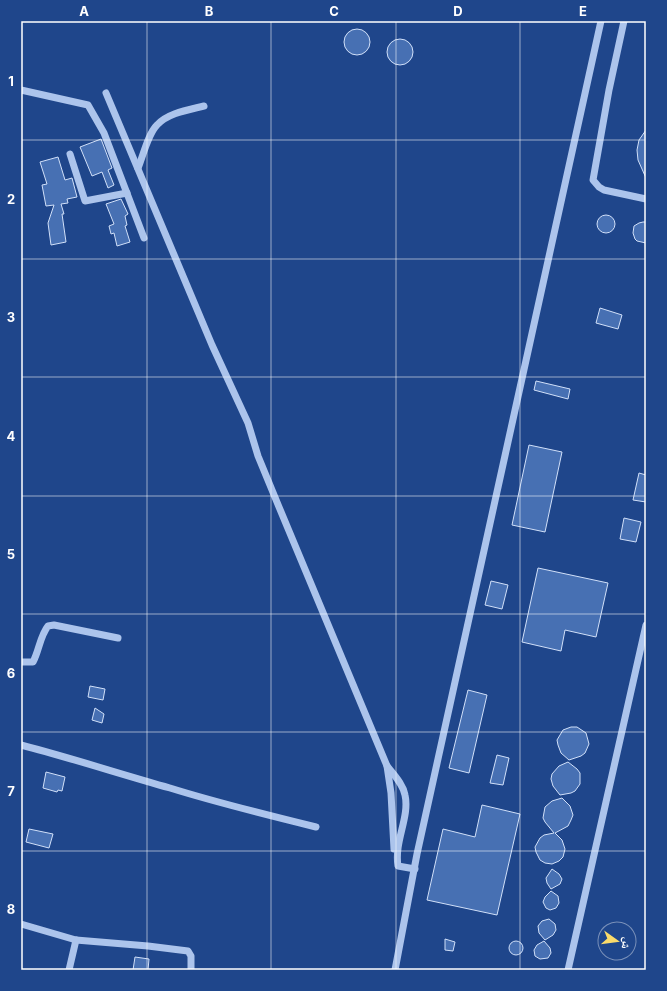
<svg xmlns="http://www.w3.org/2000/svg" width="667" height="991" font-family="Inter,'Noto Naskh Arabic',sans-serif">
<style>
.building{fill:#4770b3;stroke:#d1e0f9}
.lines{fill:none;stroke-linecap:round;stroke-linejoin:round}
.minor{stroke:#acc4ec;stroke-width:7}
.grid{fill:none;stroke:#fff;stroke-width:1;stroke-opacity:0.55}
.neatline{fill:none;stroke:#fff;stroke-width:1.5}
.grid-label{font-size:13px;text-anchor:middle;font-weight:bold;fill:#fff}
</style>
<rect width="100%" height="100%" fill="#1f468b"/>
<g class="building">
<circle cx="357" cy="42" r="13"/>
<circle cx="400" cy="52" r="13"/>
<path d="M 646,130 L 646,178 L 638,160 L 637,150 L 639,140 Z"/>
<path d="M 101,139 L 112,168 L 108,170 L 114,185 L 108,188 L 102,172 L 92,176 L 80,147 Z"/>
<path d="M 58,157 L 65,180 L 72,178 L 77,197 L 67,199 L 68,203 L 61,204 L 64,214 L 62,214 L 66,242 L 51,245 L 48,223 L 54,205 L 46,206 L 42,185 L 47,184 L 40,162 Z"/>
<path d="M 121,199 L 128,214 L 125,216 L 127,225 L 125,226 L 130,242 L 117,246 L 114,233 L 111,234 L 109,226 L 114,224 L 106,204 Z"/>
<circle cx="606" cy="224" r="9"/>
<path d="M 643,222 L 646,222 L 646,243 L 637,241 L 635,239 L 633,233 L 634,226 L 639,223 Z"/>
<path d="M 600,308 L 622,315 L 618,329 L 596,323 Z"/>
<path d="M 536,381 L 570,389 L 568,399 L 534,390 Z"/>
<path d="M 529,445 L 562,452 L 545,532 L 512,525 Z"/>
<path d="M 639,473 L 646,475 L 646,502 L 633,500 Z"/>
<path d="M 624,518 L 641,522 L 636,542 L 620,539 Z"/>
<path d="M 538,568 L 608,583 L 596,637 L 565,630 L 561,651 L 522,642 Z"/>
<path d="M 491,581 L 508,585 L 502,609 L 485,605 Z"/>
<path d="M 90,686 L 105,689 L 103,700 L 88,697 Z"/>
<path d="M 468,690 L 487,695 L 469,773 L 449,768 Z"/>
<path d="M 95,708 L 104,714 L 102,723 L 92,720 Z"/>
<path d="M 571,727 L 577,727 L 586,733 L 589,744 L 585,753 L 581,756 L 569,760 L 561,753 L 558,745 L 557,740 L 563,730 Z"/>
<path d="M 497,755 L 509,758 L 503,785 L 490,783 Z"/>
<path d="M 568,762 L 577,769 L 580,773 L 580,784 L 575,791 L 571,793 L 560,795 L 553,786 L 551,779 L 552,774 L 559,766 Z"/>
<path d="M 46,772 L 65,777 L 62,791 L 58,790 L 57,792 L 43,788 Z"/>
<path d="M 562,798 L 570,806 L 573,815 L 571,820 L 568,826 L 555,833 L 562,840 L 565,849 L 563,857 L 559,861 L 552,864 L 545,863 L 540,860 L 536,852 L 535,847 L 540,838 L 544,835 L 554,833 L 545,822 L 543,818 L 545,807 L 552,801 Z"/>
<path d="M 482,805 L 520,814 L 497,915 L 427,900 L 443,829 L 475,837 Z"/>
<path d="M 29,829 L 53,834 L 49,848 L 26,842 Z"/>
<path d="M 552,869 L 559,874 L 562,879 L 560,884 L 551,889 L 547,883 L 546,878 Z"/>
<path d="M 551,891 L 558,896 L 559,903 L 556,908 L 550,910 L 546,908 L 543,902 L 545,897 Z"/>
<path d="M 549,919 L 555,924 L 556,930 L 553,935 L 545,940 L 539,933 L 538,926 L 542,921 Z"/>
<path d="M 445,939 L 455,942 L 453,951 L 445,950 Z"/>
<path d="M 544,941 L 550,948 L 551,953 L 548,958 L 540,959 L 535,956 L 534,950 L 537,945 Z"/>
<circle cx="516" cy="948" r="7"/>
<path d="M 135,957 L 149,959 L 148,970 L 133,970 Z"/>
</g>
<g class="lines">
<g class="minor">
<path d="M 624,21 L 609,90 L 593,180 L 599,187 L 604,190 L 646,199"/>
<path d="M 21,90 L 88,105 L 104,133 L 144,238"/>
<path d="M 106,93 L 212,345 L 248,423 L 258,456 L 279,507 L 387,766 C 394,775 403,784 405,795 C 410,817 394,841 398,866 L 415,869"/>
<path d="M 70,154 L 85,201 L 127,193"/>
<path d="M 138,168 C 143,156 148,134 157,125 C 168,113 188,110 204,106"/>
<path d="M 21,662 L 33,662 C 39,651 40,636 48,626 L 54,625 L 118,638"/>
<path d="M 21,745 C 71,758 120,774 170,788 C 218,803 267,815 316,827"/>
<path d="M 387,766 L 391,793 L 394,849"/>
<path d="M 21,924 L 76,940 L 148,946 L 188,951 L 191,956 L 191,970"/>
<path d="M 69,970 L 76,940"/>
<path d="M 395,970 L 417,854 L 601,21"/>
<path d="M 568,970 L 646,625"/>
</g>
</g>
<path class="grid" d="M 147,21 L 147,970M 271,21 L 271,970M 396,21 L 396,970M 520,21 L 520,970M 21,140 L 646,140M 21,259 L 646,259M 21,377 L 646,377M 21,496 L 646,496M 21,614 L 646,614M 21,732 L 646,732M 21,851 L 646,851"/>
<rect width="667" height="991" fill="none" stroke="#1f468b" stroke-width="44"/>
<g transform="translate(617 941) rotate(104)"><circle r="19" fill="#1f468b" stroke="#7990b9"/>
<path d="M0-3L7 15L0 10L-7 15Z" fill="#fadb6b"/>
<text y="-6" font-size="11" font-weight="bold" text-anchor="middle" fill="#ffffff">ش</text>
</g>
<rect x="22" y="22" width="623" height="947" class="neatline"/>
<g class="grid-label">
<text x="84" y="16">A</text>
<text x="209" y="16">B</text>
<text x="334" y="16">C</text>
<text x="458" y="16">D</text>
<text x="583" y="16">E</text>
<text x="11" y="86">1</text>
<text x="11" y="204">2</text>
<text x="11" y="322">3</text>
<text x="11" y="441">4</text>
<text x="11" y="559">5</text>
<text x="11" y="678">6</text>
<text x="11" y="796">7</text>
<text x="11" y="914">8</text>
</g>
</svg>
